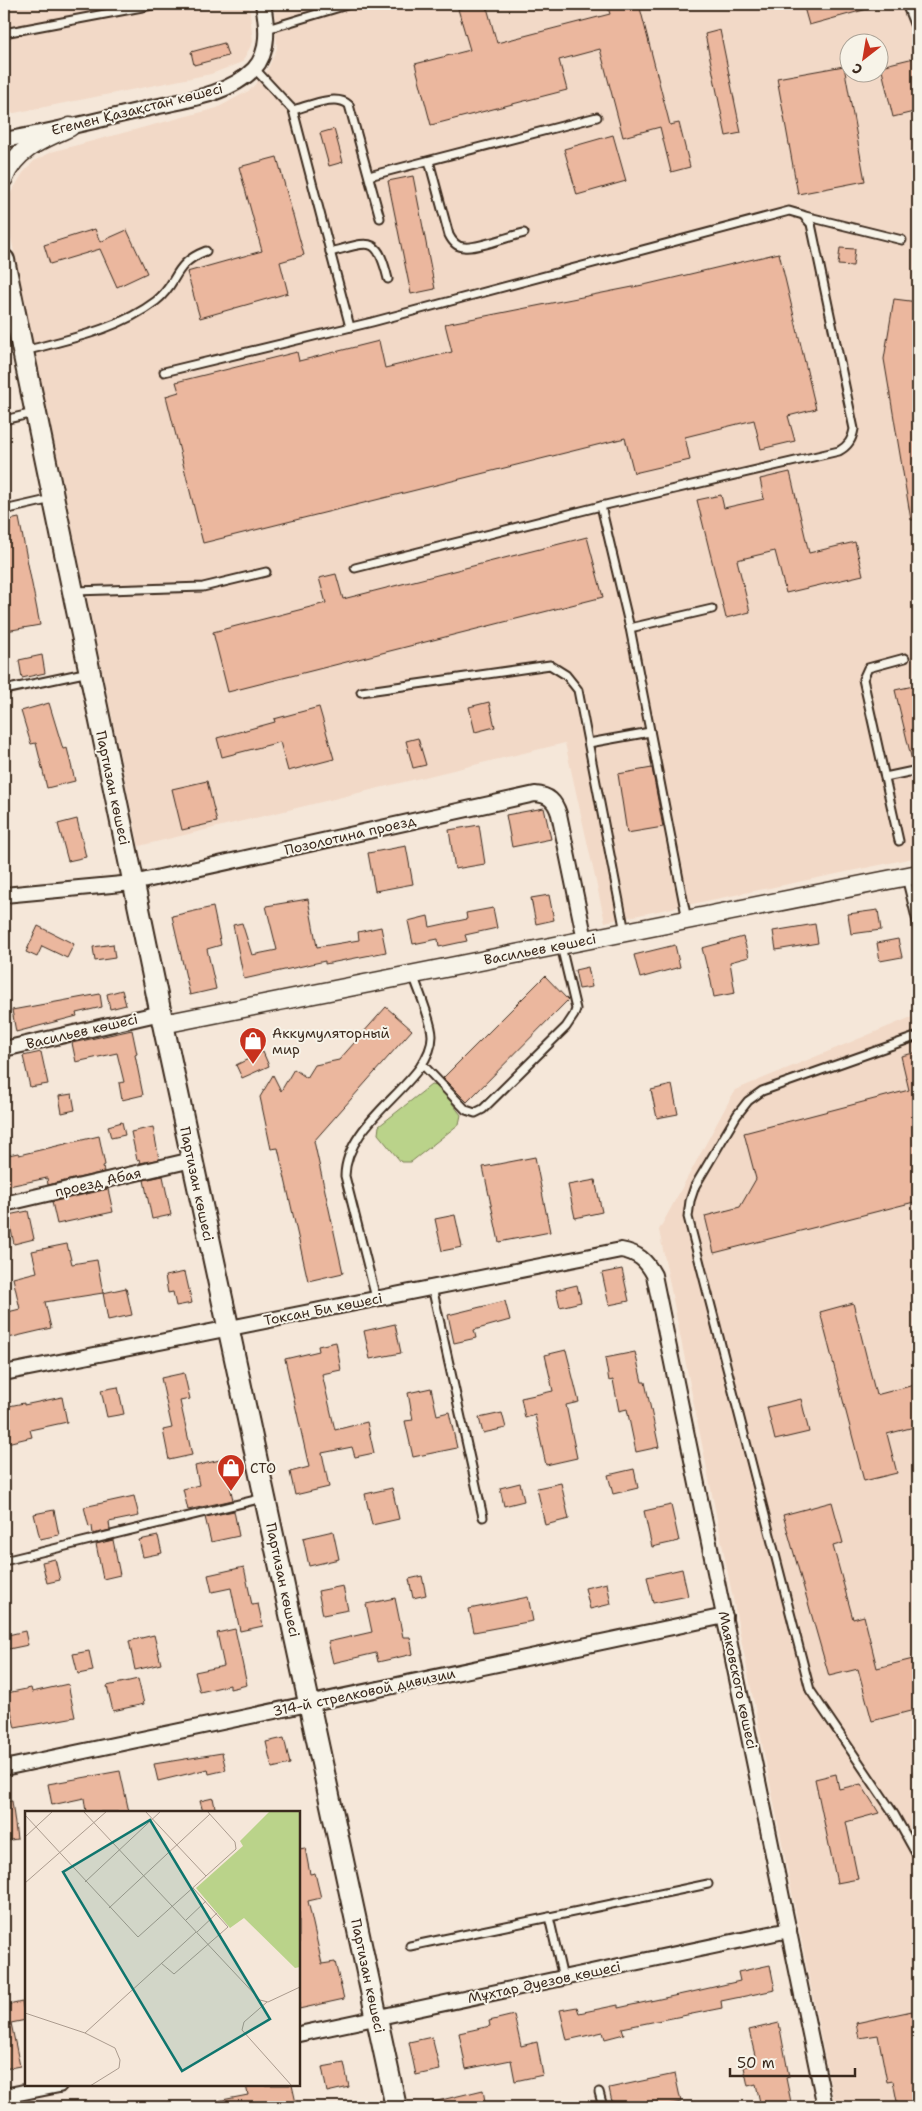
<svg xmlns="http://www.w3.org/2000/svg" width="922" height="2111" font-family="'Shantell Sans',sans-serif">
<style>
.built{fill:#f2d9c7;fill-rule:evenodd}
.green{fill:#bad38a;stroke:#7a7e54}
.building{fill:#ebb79e;stroke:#3b2a1e}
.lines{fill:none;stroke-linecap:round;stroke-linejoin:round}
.service-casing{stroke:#3b2a1e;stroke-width:11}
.minor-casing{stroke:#3b2a1e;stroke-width:18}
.tertiary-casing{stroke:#3b2a1e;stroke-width:21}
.secondary-casing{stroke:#3b2a1e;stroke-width:24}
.service{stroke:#f7f3e8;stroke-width:7}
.minor{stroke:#f7f3e8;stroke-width:14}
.tertiary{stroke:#f7f3e8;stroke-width:18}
.secondary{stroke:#f7f3e8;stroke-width:20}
.labels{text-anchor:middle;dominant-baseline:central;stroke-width:4;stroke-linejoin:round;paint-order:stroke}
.street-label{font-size:14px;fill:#3b2a1e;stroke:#f7f3e8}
.poi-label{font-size:14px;fill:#3b2a1e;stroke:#f7f3e8;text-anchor:start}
.inset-road{fill:none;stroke:#ab9b8e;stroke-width:1}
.view{fill:#0f766e;fill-opacity:0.15;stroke:#0f766e;stroke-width:2.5}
.inset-edge{fill:none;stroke:#3b2a1e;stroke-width:2.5}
</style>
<rect width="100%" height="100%" fill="#f5e7d9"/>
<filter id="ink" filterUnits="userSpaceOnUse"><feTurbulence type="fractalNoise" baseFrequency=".02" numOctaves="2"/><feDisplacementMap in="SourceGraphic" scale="10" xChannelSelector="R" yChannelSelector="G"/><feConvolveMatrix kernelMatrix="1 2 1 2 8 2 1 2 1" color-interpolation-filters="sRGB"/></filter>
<g filter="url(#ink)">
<g class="built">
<path d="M 4,4 L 249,4 L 253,42 L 242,62 L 211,74 L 4,115 Z"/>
<path d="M 274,4 L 918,4 L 918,857 L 605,922 L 565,743 L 139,846 L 5,209 L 9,196 L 23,173 L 34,161 L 51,152 L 217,108 L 250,90 L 267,71 L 277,48 ZM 850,42 L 880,42 L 880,72 L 850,72 Z"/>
<path d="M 918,1016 L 918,2107 L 835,2107 L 659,1230 L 735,1090 L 909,1018 Z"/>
</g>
<path class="green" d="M 431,1085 L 439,1086 L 461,1115 L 459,1124 L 411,1162 L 401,1162 L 378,1134 L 379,1126 Z"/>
<g class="building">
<path d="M 476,4 L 486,4 L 497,43 L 610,14 L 607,4 L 639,4 L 670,125 L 679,123 L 690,167 L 671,172 L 660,127 L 623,137 L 600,49 L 559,60 L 567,90 L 431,125 L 415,64 L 470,50 L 458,9 Z"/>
<path d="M 803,4 L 871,4 L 871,8 L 809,25 Z"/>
<path d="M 720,30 L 741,133 L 726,136 L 705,34 Z"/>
<path d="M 224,43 L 228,56 L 194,65 L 191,52 Z"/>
<path d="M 918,57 L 918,111 L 893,117 L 881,66 Z"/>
<path d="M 844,66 L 865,181 L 798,194 L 777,78 Z"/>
<path d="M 334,129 L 343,162 L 329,166 L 320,133 Z"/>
<path d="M 613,135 L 626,181 L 577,195 L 564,149 Z"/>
<path d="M 277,157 L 304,255 L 280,262 L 288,293 L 200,318 L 187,272 L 262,251 L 239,167 Z"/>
<path d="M 413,176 L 435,289 L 411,294 L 388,181 Z"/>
<path d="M 95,229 L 100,242 L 127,230 L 147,273 L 117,287 L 100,249 L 50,264 L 44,245 Z"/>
<path d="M 840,248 L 855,249 L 853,266 L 838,265 Z"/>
<path d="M 779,253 L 816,409 L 788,416 L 795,441 L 761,449 L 754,420 L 685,437 L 690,460 L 634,473 L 625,438 L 203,543 L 166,396 L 179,392 L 176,382 L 297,352 L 299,361 L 379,341 L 385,368 L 452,352 L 445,324 L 648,284 Z"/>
<path d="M 894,299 L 918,302 L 918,519 L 911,520 L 884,359 Z"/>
<path d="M 790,472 L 809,553 L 855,542 L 863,575 L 786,593 L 775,551 L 737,560 L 750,612 L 726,618 L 697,500 L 721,495 L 724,508 L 764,499 L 760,479 Z"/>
<path d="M 19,518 L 40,625 L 6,631 L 4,620 L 4,521 Z"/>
<path d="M 587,537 L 603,597 L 228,692 L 213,632 L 326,603 L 319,578 L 336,574 L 343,599 Z"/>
<path d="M 42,655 L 45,673 L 22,678 L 19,660 Z"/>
<path d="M 918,685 L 918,765 L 913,765 L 895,690 Z"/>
<path d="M 489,702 L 495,727 L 475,732 L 469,707 Z"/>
<path d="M 49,703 L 63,749 L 67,748 L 75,781 L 47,788 L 36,743 L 31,744 L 21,711 Z"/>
<path d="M 319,707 L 334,759 L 288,771 L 280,742 L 222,757 L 217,738 L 275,722 L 274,719 Z"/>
<path d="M 418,738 L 426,765 L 413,768 L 406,741 Z"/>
<path d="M 652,768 L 663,827 L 627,833 L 618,774 Z"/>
<path d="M 207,781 L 217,822 L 182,830 L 172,789 Z"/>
<path d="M 544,808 L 551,839 L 512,847 L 506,815 Z"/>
<path d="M 77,819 L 86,857 L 68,861 L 58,824 Z"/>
<path d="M 479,825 L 485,864 L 455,869 L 449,830 Z"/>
<path d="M 406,846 L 413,884 L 375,891 L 368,853 Z"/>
<path d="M 549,895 L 554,920 L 536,924 L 531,898 Z"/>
<path d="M 308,899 L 317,947 L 359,940 L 358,932 L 381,927 L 386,952 L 325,964 L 325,961 L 244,979 L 233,925 L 242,923 L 252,955 L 277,950 L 266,906 Z"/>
<path d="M 213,907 L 221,945 L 207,949 L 216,989 L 190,995 L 172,916 Z"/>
<path d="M 493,908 L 497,928 L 465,935 L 467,941 L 439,947 L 438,939 L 413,944 L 408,921 L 428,916 L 430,927 L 467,919 L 466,913 Z"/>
<path d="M 878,910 L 881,930 L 851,934 L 848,914 Z"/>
<path d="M 815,924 L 818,943 L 776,950 L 773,931 Z"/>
<path d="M 38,926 L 74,944 L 67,958 L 42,946 L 37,957 L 26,952 Z"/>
<path d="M 743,937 L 749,957 L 730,962 L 735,993 L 714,997 L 708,967 L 707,968 L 702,948 Z"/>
<path d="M 898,939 L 902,957 L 880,961 L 877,943 Z"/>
<path d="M 113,944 L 115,958 L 95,961 L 93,947 Z"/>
<path d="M 675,945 L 680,967 L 640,978 L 634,955 Z"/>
<path d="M 588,967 L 592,987 L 579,989 L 575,970 Z"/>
<path d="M 545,976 L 568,1000 L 467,1102 L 443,1078 Z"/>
<path d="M 122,990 L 126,1005 L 110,1009 L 107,994 Z"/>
<path d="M 100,994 L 102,1007 L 76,1013 L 77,1016 L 16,1032 L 12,1010 Z"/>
<path d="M 386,1007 L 412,1030 L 314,1141 L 343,1273 L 308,1281 L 278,1148 L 271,1149 L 260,1097 L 273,1075 L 281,1091 L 294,1069 L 307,1078 L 315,1065 L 339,1060 Z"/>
<path d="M 132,1030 L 137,1054 L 135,1055 L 143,1095 L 122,1100 L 119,1083 L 124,1082 L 117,1053 L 76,1062 L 72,1043 Z"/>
<path d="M 41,1052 L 48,1084 L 30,1087 L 23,1056 Z"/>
<path d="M 263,1052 L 269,1066 L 242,1078 L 236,1065 Z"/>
<path d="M 918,1052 L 918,1201 L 714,1253 L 705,1216 L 740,1207 L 756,1179 L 744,1133 L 909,1090 L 901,1056 Z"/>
<path d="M 672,1085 L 678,1114 L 657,1118 L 651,1090 Z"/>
<path d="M 72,1094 L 75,1110 L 62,1113 L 59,1096 Z"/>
<path d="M 122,1122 L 125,1135 L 111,1138 L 108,1126 Z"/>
<path d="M 153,1127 L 159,1159 L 140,1163 L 139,1159 L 137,1160 L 131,1132 Z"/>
<path d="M 99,1136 L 105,1165 L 103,1166 L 104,1172 L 48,1185 L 47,1178 L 4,1187 L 4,1156 L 18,1153 L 19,1155 Z"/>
<path d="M 535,1157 L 550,1232 L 499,1242 L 483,1167 Z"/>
<path d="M 163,1176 L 171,1215 L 152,1219 L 144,1180 Z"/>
<path d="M 595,1180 L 602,1212 L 575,1218 L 568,1185 Z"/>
<path d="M 108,1189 L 113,1212 L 57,1224 L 52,1202 Z"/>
<path d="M 28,1211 L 34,1239 L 14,1244 L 8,1215 Z"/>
<path d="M 455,1215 L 462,1247 L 442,1251 L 435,1219 Z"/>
<path d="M 67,1244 L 72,1264 L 97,1260 L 103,1293 L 45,1302 L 51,1328 L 4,1339 L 4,1313 L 20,1309 L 13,1278 L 37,1272 L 32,1251 Z"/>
<path d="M 622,1269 L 629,1301 L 609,1305 L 602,1273 Z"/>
<path d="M 185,1272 L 192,1303 L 176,1306 L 173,1292 L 168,1293 L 165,1276 Z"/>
<path d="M 577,1285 L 581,1302 L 560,1307 L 556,1290 Z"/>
<path d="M 126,1288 L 132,1315 L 108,1320 L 103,1293 Z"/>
<path d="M 505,1301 L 510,1320 L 474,1330 L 476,1338 L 454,1343 L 448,1315 Z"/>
<path d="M 853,1303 L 876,1395 L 918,1384 L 918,1426 L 887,1434 L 897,1473 L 864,1481 L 820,1312 Z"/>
<path d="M 395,1324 L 401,1353 L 370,1359 L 364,1331 Z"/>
<path d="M 336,1342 L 341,1370 L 322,1374 L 335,1430 L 367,1422 L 374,1453 L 355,1457 L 352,1447 L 322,1453 L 329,1487 L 295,1495 L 290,1472 L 309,1467 L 285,1359 L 319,1351 L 318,1346 Z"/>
<path d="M 566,1350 L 579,1402 L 566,1405 L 577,1458 L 546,1465 L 535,1415 L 525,1418 L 521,1398 L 553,1391 L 545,1355 Z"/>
<path d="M 635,1352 L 642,1382 L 645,1382 L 659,1447 L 636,1452 L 627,1409 L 619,1411 L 613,1380 L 609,1381 L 605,1358 Z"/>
<path d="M 184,1373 L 190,1399 L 180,1401 L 192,1455 L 169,1460 L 163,1430 L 172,1428 L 161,1378 Z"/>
<path d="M 118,1387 L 124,1414 L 107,1417 L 101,1390 Z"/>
<path d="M 431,1388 L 437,1415 L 449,1412 L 457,1448 L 413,1457 L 405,1421 L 413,1420 L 408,1393 Z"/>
<path d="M 62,1397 L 67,1422 L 30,1430 L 32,1437 L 7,1443 L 4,1427 L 4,1407 L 24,1403 L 24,1405 Z"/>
<path d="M 801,1399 L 809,1432 L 775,1440 L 767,1407 Z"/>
<path d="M 502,1413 L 506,1428 L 483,1433 L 479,1418 Z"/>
<path d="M 224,1459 L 233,1500 L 188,1510 L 183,1489 L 199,1485 L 195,1466 Z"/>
<path d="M 634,1469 L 638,1488 L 613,1494 L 608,1475 Z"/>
<path d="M 520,1483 L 524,1501 L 504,1506 L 500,1488 Z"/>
<path d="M 561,1483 L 569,1519 L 545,1525 L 537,1488 Z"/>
<path d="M 392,1488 L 399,1519 L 372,1525 L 365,1494 Z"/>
<path d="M 134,1496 L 139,1516 L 109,1522 L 110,1530 L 93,1534 L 92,1526 L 89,1527 L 84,1507 Z"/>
<path d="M 832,1502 L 843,1543 L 833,1546 L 853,1619 L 864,1616 L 877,1668 L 913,1659 L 918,1680 L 918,1709 L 872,1721 L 858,1669 L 829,1676 L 783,1515 Z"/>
<path d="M 671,1505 L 679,1541 L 652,1547 L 644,1511 Z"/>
<path d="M 54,1510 L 59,1535 L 40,1539 L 34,1514 Z"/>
<path d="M 234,1511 L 239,1536 L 211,1542 L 205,1517 Z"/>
<path d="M 333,1531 L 339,1559 L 309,1566 L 303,1538 Z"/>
<path d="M 158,1536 L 162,1553 L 143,1557 L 139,1540 Z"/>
<path d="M 113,1540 L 120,1575 L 103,1579 L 96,1544 Z"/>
<path d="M 55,1559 L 60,1580 L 47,1583 L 42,1562 Z"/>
<path d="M 244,1567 L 252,1605 L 258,1604 L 263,1626 L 240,1631 L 231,1588 L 212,1592 L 208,1575 Z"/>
<path d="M 682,1569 L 688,1596 L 653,1603 L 647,1577 Z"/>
<path d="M 422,1576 L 426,1595 L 413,1598 L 409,1579 Z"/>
<path d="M 607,1583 L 611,1604 L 590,1609 L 585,1588 Z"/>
<path d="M 343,1586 L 348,1610 L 323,1615 L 318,1591 Z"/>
<path d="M 528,1597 L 533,1621 L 474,1632 L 469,1609 Z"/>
<path d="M 395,1598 L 403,1637 L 410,1637 L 413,1654 L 378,1662 L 376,1653 L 333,1663 L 328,1642 L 372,1632 L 366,1604 Z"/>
<path d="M 235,1629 L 247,1685 L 230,1689 L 230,1685 L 200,1692 L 195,1672 L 224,1666 L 217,1633 Z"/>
<path d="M 25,1631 L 28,1645 L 4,1650 L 4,1636 Z"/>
<path d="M 154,1635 L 161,1664 L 135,1670 L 129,1641 Z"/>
<path d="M 89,1651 L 93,1671 L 78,1674 L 73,1654 Z"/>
<path d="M 138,1679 L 144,1704 L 113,1711 L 107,1686 Z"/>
<path d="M 68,1684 L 75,1717 L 15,1728 L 7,1693 L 31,1688 L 32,1692 Z"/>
<path d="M 284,1738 L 290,1764 L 272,1768 L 266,1742 Z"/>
<path d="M 222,1753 L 226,1770 L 209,1774 L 208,1769 L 158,1781 L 154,1764 Z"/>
<path d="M 120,1771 L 129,1812 L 86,1812 L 84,1798 L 52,1805 L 48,1784 Z"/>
<path d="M 836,1774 L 839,1789 L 861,1784 L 879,1813 L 846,1822 L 858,1879 L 837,1883 L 815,1779 Z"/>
<path d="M 213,1798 L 216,1812 L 203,1812 L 200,1801 Z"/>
<path d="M 12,1801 L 17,1839 L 4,1841 L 4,1802 Z"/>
<path d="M 305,1848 L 310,1874 L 315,1873 L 321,1898 L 308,1901 L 322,1964 L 335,1962 L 344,1999 L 299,2009 L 299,1849 Z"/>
<path d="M 770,1965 L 775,1990 L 721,2001 L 722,2008 L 622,2028 L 624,2034 L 605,2039 L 603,2032 L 567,2040 L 560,2010 L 577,2007 L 579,2013 L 618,2005 L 618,2008 L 692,1992 L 740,1981 L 738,1972 Z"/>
<path d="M 22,2002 L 26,2020 L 11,2023 L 20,2066 L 4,2069 L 4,2006 Z"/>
<path d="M 912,2011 L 918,2042 L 918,2107 L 898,2107 L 893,2081 L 887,2082 L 878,2035 L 859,2038 L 856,2023 Z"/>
<path d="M 514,2015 L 521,2046 L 537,2042 L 543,2075 L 515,2081 L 511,2060 L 466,2069 L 459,2033 L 490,2026 L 489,2021 Z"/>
<path d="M 779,2023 L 789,2077 L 786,2078 L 792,2107 L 761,2107 L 756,2084 L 748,2086 L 744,2067 L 757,2064 L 749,2030 Z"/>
<path d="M 432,2037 L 440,2070 L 416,2075 L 409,2042 Z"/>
<path d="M 344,2063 L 349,2087 L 327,2092 L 322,2067 Z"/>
<path d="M 675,2074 L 681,2102 L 657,2107 L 613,2107 L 609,2088 Z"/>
<path d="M 246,2085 L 292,2085 L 296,2103 L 276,2107 L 273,2107 L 273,2104 L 260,2107 L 218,2107 L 217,2101 L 248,2095 Z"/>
<path d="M 483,2090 L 486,2107 L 433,2107 L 433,2102 Z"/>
</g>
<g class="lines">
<defs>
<g id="service">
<path d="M 906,4 L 914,24"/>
<path d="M 267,29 L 350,4"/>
<path d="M 4,33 L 158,4"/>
<path d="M 254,68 L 293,110 L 350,327"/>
<path d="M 293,110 C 309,106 336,93 349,105 L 380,218"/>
<path d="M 429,161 L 449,235 C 452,241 456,247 464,247 C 476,249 510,236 524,233"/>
<path d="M 369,176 L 597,117"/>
<path d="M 805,216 L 902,240"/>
<path d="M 330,252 C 370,242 377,234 388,279"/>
<path d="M 24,351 C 69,339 118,330 156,301 C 179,283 172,264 206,251"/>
<path d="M 164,372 L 372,322 L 789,211 L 803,215 L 811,224 L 854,429 C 852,440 848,446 839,451 L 601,506 L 355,568"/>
<path d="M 4,420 L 34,413"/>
<path d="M 601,506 L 630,628 L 687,920"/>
<path d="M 4,510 L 52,499"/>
<path d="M 75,591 L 203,587 L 266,572"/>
<path d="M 630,628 L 712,609"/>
<path d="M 4,690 L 89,672"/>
<path d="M 361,692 L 550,665 L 566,675 L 578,690 L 625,932"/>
<path d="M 589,743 L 650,732"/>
<path d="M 885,777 L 918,770"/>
<path d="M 899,841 L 863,679 L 868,668 L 905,658"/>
<path d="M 906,877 L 918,926"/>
<path d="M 918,1036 L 762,1091 L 748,1101 L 737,1115 L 695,1186 L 690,1201 L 688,1217 L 810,1690 L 894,1814 L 918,1857"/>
<path d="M 422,1064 L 466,1110 L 475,1113 L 483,1109 L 566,1027 L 574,1015 L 576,1009 L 561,946"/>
<path d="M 432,1287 L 483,1517"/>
<path d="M 376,1298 L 345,1176 C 346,1118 432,1082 432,1036 C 432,1021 418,990 413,974"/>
<path d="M 4,1561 L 263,1498"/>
<path d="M 549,1917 L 563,1978"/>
<path d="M 410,1946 L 708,1884"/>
<path d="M 599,2092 L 603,2107"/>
</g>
<g id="minor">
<path d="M 4,140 C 50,132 95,121 141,110 C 177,101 227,97 254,69 C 270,52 267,25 263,4"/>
<path d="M 4,895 L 133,883 L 535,794 C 549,795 555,801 559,814 L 585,940"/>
<path d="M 4,1049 L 161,1013"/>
<path d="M 4,1204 L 192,1160"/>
<path d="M 4,1373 L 621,1250 C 638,1253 646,1260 654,1275 L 825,2107"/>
<path d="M 4,1768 L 725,1616"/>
<path d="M 299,2034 L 789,1930"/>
<path d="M 4,2096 L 59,2085"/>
</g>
<g id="tertiary">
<path d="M 4,178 C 15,149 43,139 70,127"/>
<path d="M 163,1024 L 918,874"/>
</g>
<path id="secondary" d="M 4,260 L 163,1024 L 396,2107"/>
</defs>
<use href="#service" class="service-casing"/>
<use href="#minor" class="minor-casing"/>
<use href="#tertiary" class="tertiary-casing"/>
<use href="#secondary" class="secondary-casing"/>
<use href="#service" class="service"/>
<use href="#minor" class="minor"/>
<use href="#tertiary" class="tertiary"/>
<use href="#secondary" class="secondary"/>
</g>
</g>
<defs>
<symbol id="shop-pin" viewBox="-11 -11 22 30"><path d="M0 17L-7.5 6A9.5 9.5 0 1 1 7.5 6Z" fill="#c8321e" stroke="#f7f3e8"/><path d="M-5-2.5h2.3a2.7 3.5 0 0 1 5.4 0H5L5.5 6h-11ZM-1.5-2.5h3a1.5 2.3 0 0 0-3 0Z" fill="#fff"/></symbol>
</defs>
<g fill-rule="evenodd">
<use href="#shop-pin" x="237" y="1025" width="32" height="43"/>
<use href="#shop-pin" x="215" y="1452" width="32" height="43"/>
</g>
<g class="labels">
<g class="street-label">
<text transform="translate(137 109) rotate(-14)">Егемен Қазақстан көшесі</text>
<text transform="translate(113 788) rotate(78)">Партизан көшесі</text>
<text transform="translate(350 835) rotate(-13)">Позолотина проезд</text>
<text transform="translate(540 949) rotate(-11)">Васильев көшесі</text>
<text transform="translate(82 1031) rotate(-13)">Васильев көшесі</text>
<text transform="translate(98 1182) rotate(-13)">проезд Абая</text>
<text transform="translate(197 1184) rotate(78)">Партизан көшесі</text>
<text transform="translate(323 1309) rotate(-11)">Токсан Би көшесі</text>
<text transform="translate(283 1580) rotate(78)">Партизан көшесі</text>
<text transform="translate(738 1680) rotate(78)">Маяковского көшесі</text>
<text transform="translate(364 1692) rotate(-12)">314-й стрелковой дивизии</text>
<text transform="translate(368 1976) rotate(78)">Партизан көшесі</text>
<text transform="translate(544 1982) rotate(-12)">Мұхтар Әуезов көшесі</text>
</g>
<g class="poi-label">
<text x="272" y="1033">Аккумуляторный<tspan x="272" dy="16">мир</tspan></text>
<text x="250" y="1468">СТО</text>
</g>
</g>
<g transform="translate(25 1811)">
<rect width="275" height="275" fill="#f5e7d9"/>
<path d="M 245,0 L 275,0 L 275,156 L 270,157 L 219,107 L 205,117 L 171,77 L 218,35 L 215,30 Z" fill="#bad38a"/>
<path class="inset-road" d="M 58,0 L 235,189 L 243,191 L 275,176M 120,0 L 181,65M 0,4 L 113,126 L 211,38 L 210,31 L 182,0M 0,26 L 28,0M 60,71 L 136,0M 0,72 L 82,0M 84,97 L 185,3M 161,109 L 181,90M 172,121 L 192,102M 136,152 L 149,163 L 203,116 L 168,77M 242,191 L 219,211 L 217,219 L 267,275M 0,202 L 60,222 L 90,237 L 95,249 L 94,257 L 65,275M 60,222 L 171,121"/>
<path class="view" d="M 125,9 L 245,208 L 157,260 L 38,61 Z"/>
<rect width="275" height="275" class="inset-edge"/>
</g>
<rect width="922" height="2111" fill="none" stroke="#f7f3e8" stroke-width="20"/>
<rect x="10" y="10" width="902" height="2091" fill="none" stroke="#3b2a1e" stroke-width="2" filter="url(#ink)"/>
<g transform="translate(864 58) rotate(211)"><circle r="24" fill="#f7f3e8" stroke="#aca397"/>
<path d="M0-4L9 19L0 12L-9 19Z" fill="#c8321e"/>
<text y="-8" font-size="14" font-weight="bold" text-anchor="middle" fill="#3b2a1e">С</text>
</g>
<path d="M730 2068v8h125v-8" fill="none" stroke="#3b2a1e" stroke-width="2.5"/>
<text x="737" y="2068" font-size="15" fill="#3b2a1e" stroke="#f7f3e8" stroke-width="4" paint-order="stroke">50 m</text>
</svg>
